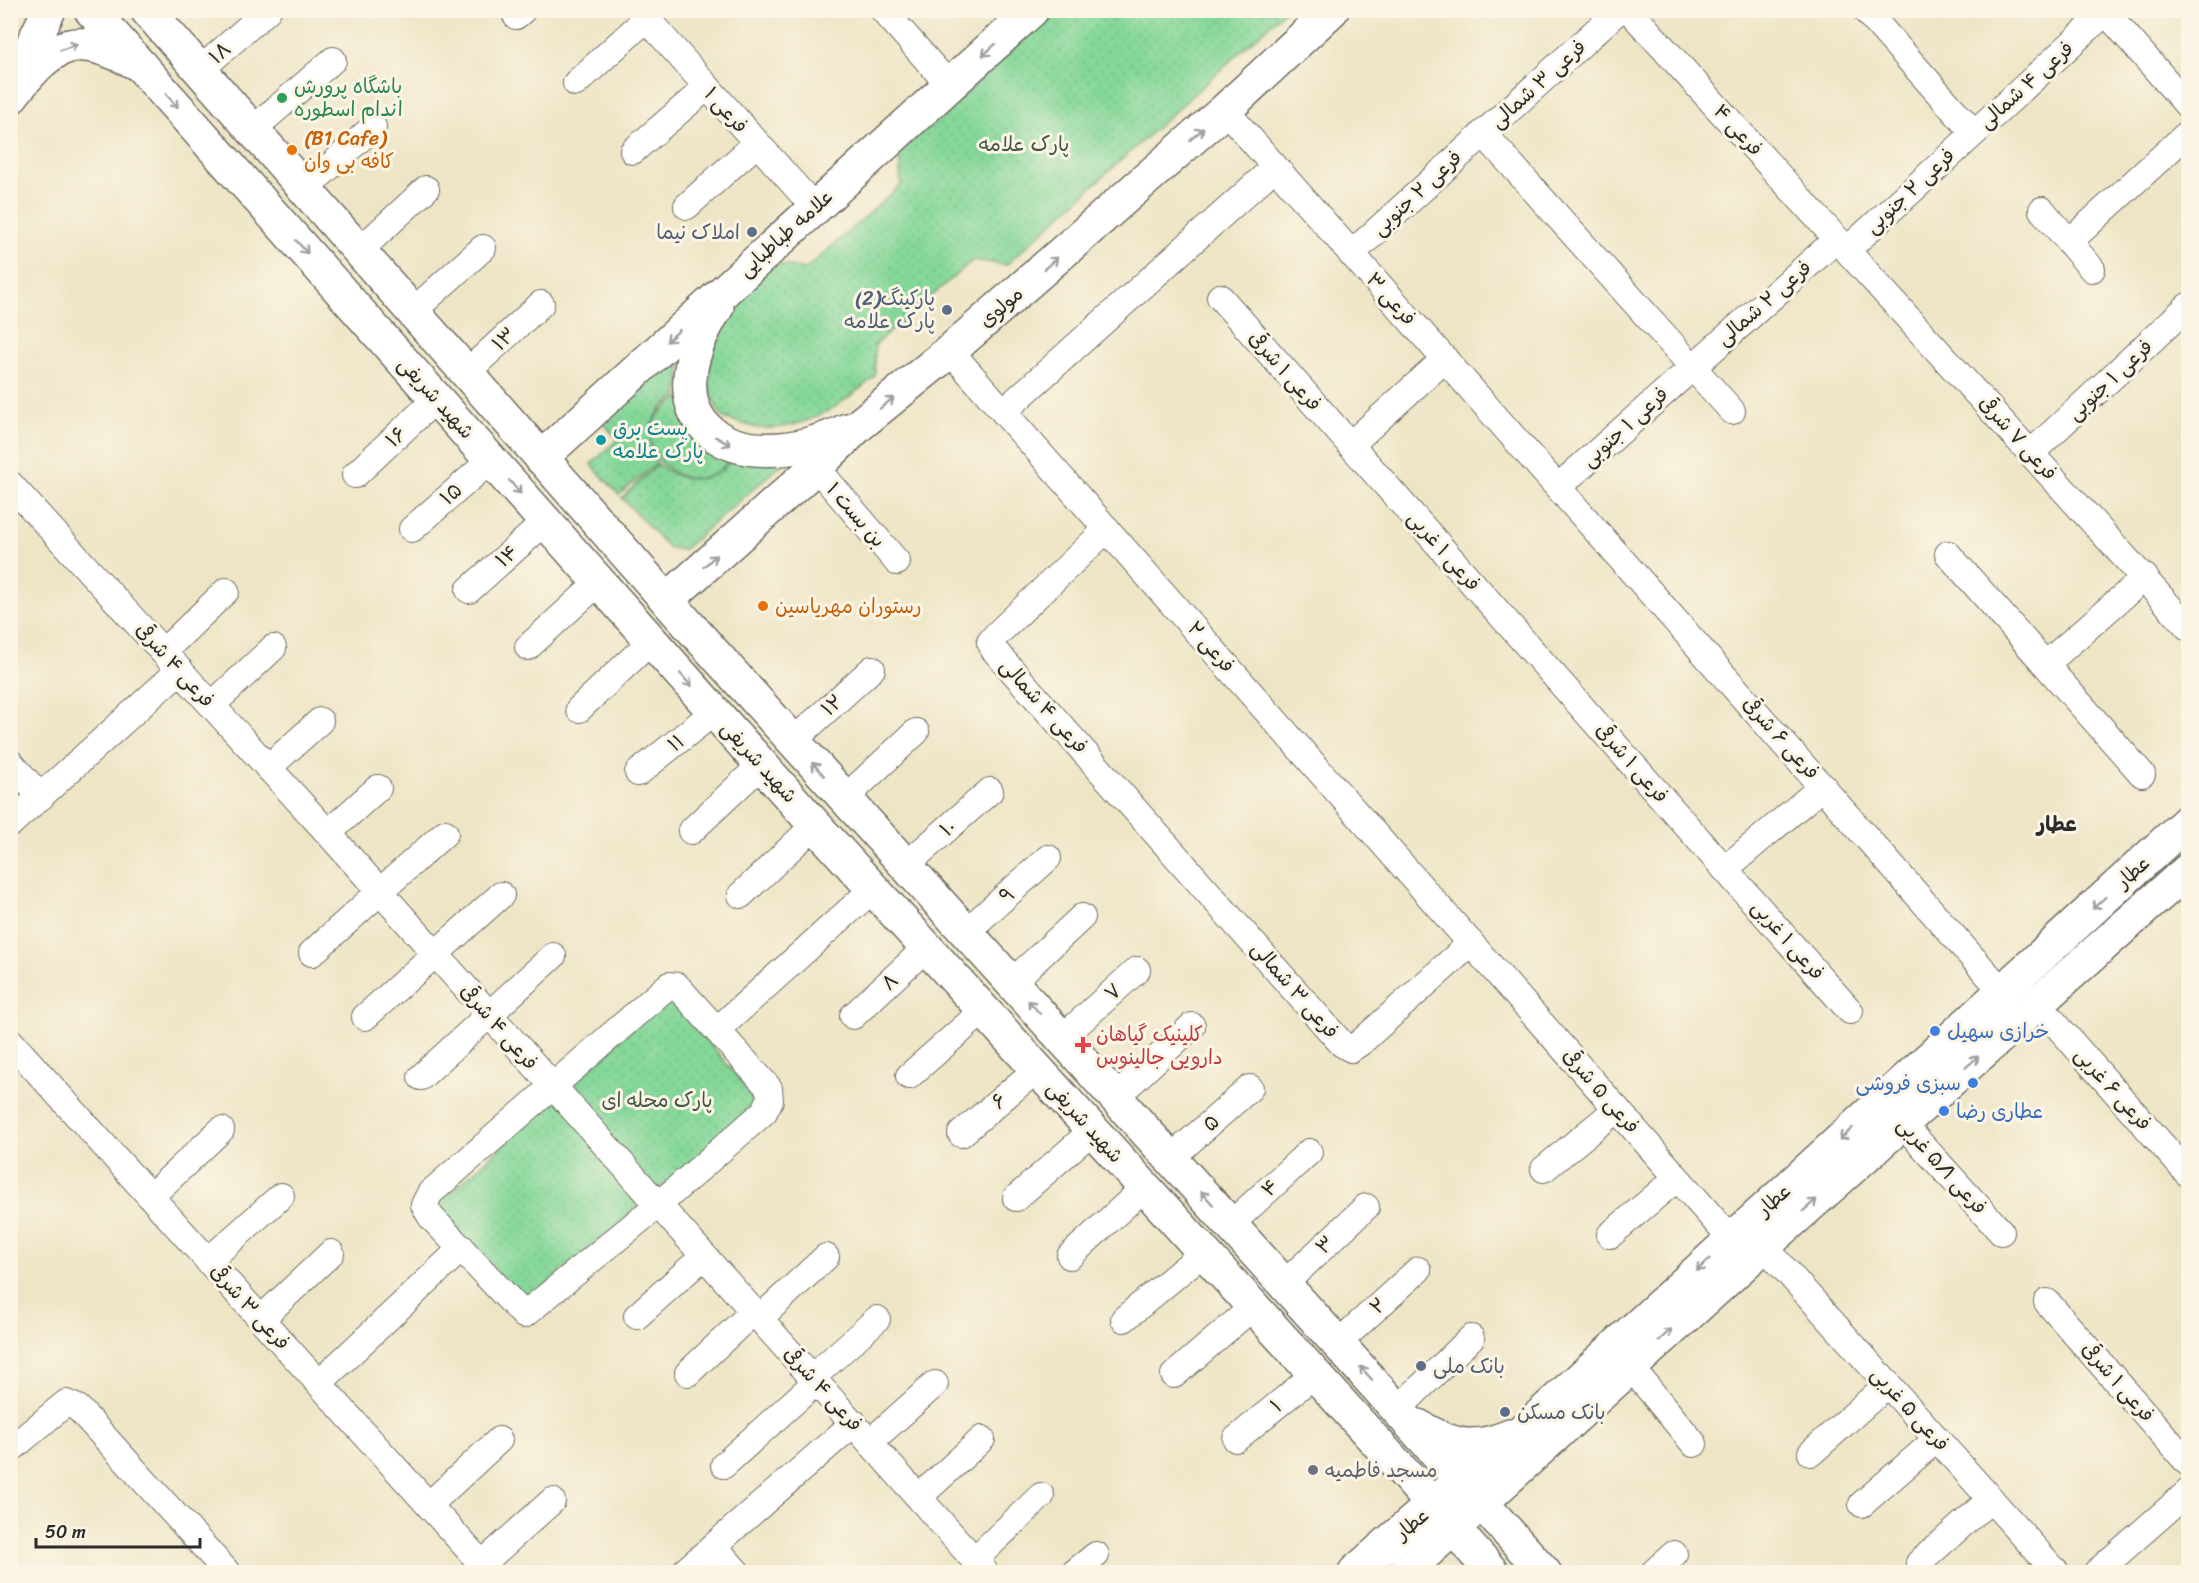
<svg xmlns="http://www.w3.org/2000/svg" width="2199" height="1583" font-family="Sriracha,'Playpen Sans Arabic',sans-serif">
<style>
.park{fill:url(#park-dots);stroke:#588162;stroke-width:1.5}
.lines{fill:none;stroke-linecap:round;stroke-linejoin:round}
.street-casing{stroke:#6f6c61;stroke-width:28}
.secondary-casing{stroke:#6f6c61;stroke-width:36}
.primary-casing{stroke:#6f6c61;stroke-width:36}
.street{stroke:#fff;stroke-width:26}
.secondary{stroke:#fff;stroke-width:33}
.primary{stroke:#fff;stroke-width:33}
.oneway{stroke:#a0a0a0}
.leisure-dot{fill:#2e9e5b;stroke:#fcf5e5;stroke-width:2}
.food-dot{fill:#e8710a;stroke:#fcf5e5;stroke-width:2}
.service-dot{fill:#5c6f8a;stroke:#fcf5e5;stroke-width:2}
.culture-dot{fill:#0f9aa8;stroke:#fcf5e5;stroke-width:2}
.shop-dot{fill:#3f7fe0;stroke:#fcf5e5;stroke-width:2}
.health-dot{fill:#e0444e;stroke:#fcf5e5;stroke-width:2}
.worship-dot{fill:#6b7280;stroke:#fcf5e5;stroke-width:2}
.labels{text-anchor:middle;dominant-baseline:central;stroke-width:6;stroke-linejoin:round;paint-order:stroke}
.street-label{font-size:20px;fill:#2b2b2b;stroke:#fcf5e5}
.leisure-label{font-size:20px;fill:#27864d;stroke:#fcf5e5;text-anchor:start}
.food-label{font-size:20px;fill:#c56008;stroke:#fcf5e5;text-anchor:start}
.park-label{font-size:20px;fill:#415646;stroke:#fcf5e5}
.service-label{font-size:20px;fill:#4e5e75;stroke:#fcf5e5;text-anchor:end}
.culture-label{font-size:20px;fill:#0d838f;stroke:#fcf5e5;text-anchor:start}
.shop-label{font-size:20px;fill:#366cbe;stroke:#fcf5e5;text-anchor:start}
.health-label{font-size:20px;fill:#be3a42;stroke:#fcf5e5;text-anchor:start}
.worship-label{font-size:20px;fill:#5b616d;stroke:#fcf5e5;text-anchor:start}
.neighbourhood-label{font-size:21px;font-weight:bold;fill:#2b2b2b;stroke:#fcf5e5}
</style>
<defs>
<pattern id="park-dots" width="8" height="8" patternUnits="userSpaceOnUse" patternTransform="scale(1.5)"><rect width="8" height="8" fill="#84d799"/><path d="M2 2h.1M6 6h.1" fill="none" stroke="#72b984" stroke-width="1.8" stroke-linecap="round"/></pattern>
</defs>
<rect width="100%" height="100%" fill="#fcf5e5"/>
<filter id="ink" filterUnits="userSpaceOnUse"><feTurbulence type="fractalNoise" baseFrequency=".0167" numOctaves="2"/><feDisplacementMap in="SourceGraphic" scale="12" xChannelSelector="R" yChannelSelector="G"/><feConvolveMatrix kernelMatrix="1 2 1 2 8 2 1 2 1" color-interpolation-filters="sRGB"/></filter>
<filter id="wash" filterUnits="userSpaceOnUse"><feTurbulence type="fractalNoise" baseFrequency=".008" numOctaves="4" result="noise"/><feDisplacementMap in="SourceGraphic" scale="24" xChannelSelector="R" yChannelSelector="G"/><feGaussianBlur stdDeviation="1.35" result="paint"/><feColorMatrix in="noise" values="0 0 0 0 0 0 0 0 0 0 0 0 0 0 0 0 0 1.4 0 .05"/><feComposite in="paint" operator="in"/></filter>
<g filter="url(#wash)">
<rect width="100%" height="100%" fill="#eee5c6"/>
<g class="park">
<path d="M 1056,11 L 1285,11 L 1006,265 L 973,260 L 875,345 L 875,376 C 844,404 805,431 760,428 C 749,427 736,421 724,418 C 694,385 715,329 738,297 C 747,284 761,274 772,263 L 806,269 L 901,185 L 899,153 Z"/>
<path d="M 681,346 L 679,395 C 651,410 644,435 657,463 L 619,495 L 591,464 L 618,439 L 598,418 Z"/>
<path d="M 681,397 L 731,455 C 698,518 602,439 681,397 Z"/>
<path d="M 733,456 L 790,457 L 683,550 L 669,548 L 622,498 L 658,464 C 682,485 716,485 733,456 Z"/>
<path d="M 670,994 L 759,1104 L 525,1303 L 436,1206 Z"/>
</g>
</g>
<g filter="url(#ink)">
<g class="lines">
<defs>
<g id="street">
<path d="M 639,10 L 814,207"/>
<path d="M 883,10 L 950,86"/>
<path d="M 1629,10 L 2188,627"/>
<path d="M 1865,10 L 1973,132"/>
<path d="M 2104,10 L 2188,106"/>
<path d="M 516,16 L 523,10"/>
<path d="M 199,71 L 268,10"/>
<path d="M 576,83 L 646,19"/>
<path d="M 1225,110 L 2002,991"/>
<path d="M 251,131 L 333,60"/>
<path d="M 1483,133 L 1732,411"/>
<path d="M 633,151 L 706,88"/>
<path d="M 303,191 L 373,127"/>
<path d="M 687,206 L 757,143"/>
<path d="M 2042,210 L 2092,269"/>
<path d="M 2069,242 L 2188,133"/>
<path d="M 1847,250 L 2106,12"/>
<path d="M 358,252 L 426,189"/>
<path d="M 1351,254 L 1619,10"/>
<path d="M 1220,297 L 1850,1011"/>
<path d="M 412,312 L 483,248"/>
<path d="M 950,351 L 1731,1239"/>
<path d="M 466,373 L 541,304"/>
<path d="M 1004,411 L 1275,167"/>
<path d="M 1350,445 L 1445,359"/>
<path d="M 2031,453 L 2188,306"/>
<path d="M 816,467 L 897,562"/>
<path d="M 355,475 L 436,399"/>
<path d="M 10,484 L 328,833 L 985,1572"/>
<path d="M 1558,487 L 1837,239"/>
<path d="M 412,529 L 491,460"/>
<path d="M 1107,529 L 996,635 L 990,642 L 994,650 L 1342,1044 L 1351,1049 L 1360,1043 L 1471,943"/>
<path d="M 1948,554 L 2142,774"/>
<path d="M 469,590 L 545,522"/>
<path d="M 528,647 L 599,582"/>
<path d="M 163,652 L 226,591"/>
<path d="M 2046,664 L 2145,577"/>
<path d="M 212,705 L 273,648"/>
<path d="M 579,709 L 650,642"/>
<path d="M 793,741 L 872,669"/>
<path d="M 10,762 L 41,797"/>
<path d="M 268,768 L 320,721"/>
<path d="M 638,773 L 714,712"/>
<path d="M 845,798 L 916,732"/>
<path d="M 10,824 L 180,670"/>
<path d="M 691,831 L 761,765"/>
<path d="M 328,833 L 378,788"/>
<path d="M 906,865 L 990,791"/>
<path d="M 1725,869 L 1823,786"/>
<path d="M 741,895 L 815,825"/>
<path d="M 966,932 L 1048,858"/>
<path d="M 312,953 L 445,833"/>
<path d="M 1012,982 L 1082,917"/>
<path d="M 669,985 L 677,986 L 769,1088 L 770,1100 L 764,1112 L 658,1205 L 524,1315 L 431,1217 L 424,1205 L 430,1193 Z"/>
<path d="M 2038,1004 L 2188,1174"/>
<path d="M 853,1016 L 927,947"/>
<path d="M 365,1017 L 501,895"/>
<path d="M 717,1030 L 873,889"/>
<path d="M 1062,1038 L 1137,970"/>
<path d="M 10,1041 L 489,1572"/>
<path d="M 909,1076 L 984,1010"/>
<path d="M 421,1077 L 553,956"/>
<path d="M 1116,1097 L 1192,1026"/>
<path d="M 1890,1110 L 2001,1232"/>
<path d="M 961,1134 L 1037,1069"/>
<path d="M 1171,1158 L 1250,1088"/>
<path d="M 1544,1169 L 1617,1109"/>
<path d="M 151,1196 L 221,1130"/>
<path d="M 1016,1198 L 1093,1130"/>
<path d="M 1231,1224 L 1309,1152"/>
<path d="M 1610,1235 L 1677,1178"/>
<path d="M 1764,1246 L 2056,1572"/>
<path d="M 1070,1256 L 1145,1187"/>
<path d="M 208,1261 L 281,1196"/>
<path d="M 1285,1283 L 1366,1207"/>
<path d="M 2047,1302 L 2188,1463"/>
<path d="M 637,1316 L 704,1256"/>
<path d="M 760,1318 L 826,1257"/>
<path d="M 261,1319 L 331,1253"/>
<path d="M 1124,1319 L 1204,1252"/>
<path d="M 1338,1343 L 1418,1270"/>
<path d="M 1630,1366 L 1694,1444"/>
<path d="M 688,1373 L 754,1311"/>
<path d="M 1174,1375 L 1254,1306"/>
<path d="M 813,1377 L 877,1319"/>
<path d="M 319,1383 L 462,1248"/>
<path d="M 1398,1409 L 1471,1338"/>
<path d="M 1236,1439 L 1315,1374"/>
<path d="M 870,1442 L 935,1384"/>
<path d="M 10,1450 L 66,1403 L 78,1408 L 227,1572"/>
<path d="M 1811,1453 L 1888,1384"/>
<path d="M 724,1465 L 817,1381"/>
<path d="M 919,1497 L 982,1439"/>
<path d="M 1862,1504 L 1937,1439"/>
<path d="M 429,1505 L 499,1440"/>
<path d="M 714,1546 L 737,1572"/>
<path d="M 974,1560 L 1041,1496"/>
<path d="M 1919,1563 L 1991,1499"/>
<path d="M 482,1564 L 552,1501"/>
<path d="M 684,1572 L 854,1423"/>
<path d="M 1075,1572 L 1096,1555"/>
<path d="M 1654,1572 L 1674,1554"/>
<path d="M 2097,1572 L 2188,1492"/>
</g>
<g id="secondary">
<path d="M 91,10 L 815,825 L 1392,1459 L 1492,1572"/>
<path d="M 147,10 L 694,631 L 1544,1572"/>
<path d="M 717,307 C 641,427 736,482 847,430"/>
<path d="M 541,458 L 1032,10"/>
<path d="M 667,600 L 816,467 L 858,426 L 950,351 L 1225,110 L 1332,10"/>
<path d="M 1418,1426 C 1452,1446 1472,1452 1510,1436"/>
<path d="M 1355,1572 L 1459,1481 L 1523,1431 L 2188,821"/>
<path d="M 1405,1572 L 1764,1246 L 2188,870"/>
</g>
<g id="primary">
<path d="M 155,10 L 162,27"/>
<path d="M 16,79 L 49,10"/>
<path d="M 10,98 C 55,40 74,30 140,65"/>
</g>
</defs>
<use href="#street" class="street-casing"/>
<use href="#secondary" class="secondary-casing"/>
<use href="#primary" class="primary-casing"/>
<use href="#street" class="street"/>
<use href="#secondary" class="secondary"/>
<use href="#primary" class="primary"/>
</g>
<defs><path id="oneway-shaft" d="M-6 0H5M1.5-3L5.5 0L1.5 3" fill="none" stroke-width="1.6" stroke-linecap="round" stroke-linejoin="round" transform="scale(1.5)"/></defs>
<g class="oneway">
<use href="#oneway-shaft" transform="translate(69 47) rotate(-20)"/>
<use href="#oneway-shaft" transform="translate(989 50) rotate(138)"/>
<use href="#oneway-shaft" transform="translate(172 101) rotate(48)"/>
<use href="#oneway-shaft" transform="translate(1197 134) rotate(-41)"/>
<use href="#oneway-shaft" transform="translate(302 247) rotate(48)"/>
<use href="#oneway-shaft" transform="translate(1051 263) rotate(-41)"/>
<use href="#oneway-shaft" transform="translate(673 336) rotate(137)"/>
<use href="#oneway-shaft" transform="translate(887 403) rotate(-39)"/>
<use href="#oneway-shaft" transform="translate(723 441) rotate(29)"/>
<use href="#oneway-shaft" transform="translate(515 487) rotate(49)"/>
<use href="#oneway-shaft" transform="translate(710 561) rotate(-42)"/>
<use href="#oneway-shaft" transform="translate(686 680) rotate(48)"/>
<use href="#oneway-shaft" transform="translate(818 769) rotate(-132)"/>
<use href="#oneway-shaft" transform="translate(2099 903) rotate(138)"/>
<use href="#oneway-shaft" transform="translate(1034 1007) rotate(-132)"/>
<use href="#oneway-shaft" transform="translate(1972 1062) rotate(-41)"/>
<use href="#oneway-shaft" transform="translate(1846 1134) rotate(138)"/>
<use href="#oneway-shaft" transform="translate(1207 1198) rotate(-132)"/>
<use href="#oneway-shaft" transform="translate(1810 1205) rotate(-41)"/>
<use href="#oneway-shaft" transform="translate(1703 1265) rotate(137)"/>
<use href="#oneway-shaft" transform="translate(1665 1335) rotate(-42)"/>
<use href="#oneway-shaft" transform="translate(1366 1373) rotate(-132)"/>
</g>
</g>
<circle class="leisure-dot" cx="282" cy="98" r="6"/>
<g class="food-dot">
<circle cx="292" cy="150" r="6"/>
<circle cx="763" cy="606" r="6"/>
</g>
<g class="service-dot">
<circle cx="752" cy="232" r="6"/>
<circle cx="947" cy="310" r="6"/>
<circle cx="1421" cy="1366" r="6"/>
<circle cx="1505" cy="1412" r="6"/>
</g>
<circle class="culture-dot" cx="601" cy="440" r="6"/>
<g class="shop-dot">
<circle cx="1935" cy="1031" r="6"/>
<circle cx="1973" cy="1083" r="6"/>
<circle cx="1944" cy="1111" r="6"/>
</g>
<path class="health-dot" d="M1080 1036h6v6h6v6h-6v6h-6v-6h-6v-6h6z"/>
<circle class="worship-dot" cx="1313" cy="1470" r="6"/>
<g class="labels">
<g class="street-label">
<text transform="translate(220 53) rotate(-41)">۱۸</text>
<text transform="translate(1538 84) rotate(-42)">فرعی ۳ شمالی</text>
<text transform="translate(2026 85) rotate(-42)">فرعی ۴ شمالی</text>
<text transform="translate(726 110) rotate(48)">فرعی ۱</text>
<text transform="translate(1738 130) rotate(48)">فرعی ۴</text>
<text transform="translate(1910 191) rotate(-43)">فرعی ۲ جنوبی</text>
<text transform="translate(1417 193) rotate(-43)">فرعی ۲ جنوبی</text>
<text transform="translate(786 233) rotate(-42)">علامه طباطبایی</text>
<text transform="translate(1391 299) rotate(48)">فرعی ۳</text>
<text transform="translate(1764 303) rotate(-41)">فرعی ۲ شمالی</text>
<text transform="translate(1001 307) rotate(-41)">مولوی</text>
<text transform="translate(504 339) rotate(-43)">۱۳</text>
<text transform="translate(1285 371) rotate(49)">فرعی ۱ شرقی</text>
<text transform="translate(2110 380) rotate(-43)">فرعی ۱ جنوبی</text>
<text transform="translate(436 398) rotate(48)">شهید شریفی</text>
<text transform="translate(1625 427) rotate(-42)">فرعی ۱ جنوبی</text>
<text transform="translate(396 437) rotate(-43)">۱۶</text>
<text transform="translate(2018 438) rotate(48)">فرعی ۷ شرقی</text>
<text transform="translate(451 494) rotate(-42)">۱۵</text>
<text transform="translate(856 515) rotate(49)">بن بست ۱</text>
<text transform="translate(1444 551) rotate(49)">فرعی ۱ غربی</text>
<text transform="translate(507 556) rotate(-42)">۱۴</text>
<text transform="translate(1211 647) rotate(49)">فرعی ۲</text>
<text transform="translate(175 665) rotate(48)">فرعی ۴ شرقی</text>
<text transform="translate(832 705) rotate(-43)">۱۲</text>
<text transform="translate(1044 706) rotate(48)">فرعی ۴ شمالی</text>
<text transform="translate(1781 738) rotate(48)">فرعی ۶ شرقی</text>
<text transform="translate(676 743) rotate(-39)">۱۱</text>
<text transform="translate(759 762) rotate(48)">شهید شریفی</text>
<text transform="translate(1632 763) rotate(49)">فرعی ۱ شرقی</text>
<text transform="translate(948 828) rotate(-41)">۱۰</text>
<text transform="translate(2133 872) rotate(-42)">عطار</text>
<text transform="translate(1007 895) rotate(-42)">۹</text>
<text transform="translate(1788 940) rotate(49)">فرعی ۱ غربی</text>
<text transform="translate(890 982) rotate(-43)">۸</text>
<text transform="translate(1295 990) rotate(49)">فرعی ۳ شمالی</text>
<text transform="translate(1113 992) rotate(-42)">۷</text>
<text transform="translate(499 1027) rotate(49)">فرعی ۴ شرقی</text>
<text transform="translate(2113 1089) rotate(48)">فرعی ۶ غربی</text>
<text transform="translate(1601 1091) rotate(49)">فرعی ۵ شرقی</text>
<text transform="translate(999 1101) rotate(-41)">۶</text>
<text transform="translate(1085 1122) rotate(48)">شهید شریفی</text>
<text transform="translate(1211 1123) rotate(-42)">۵</text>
<text transform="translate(1942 1166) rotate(48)">فرعی ۵/۱ غربی</text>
<text transform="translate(1270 1188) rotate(-42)">۴</text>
<text transform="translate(1774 1200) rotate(-42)">عطار</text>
<text transform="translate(1325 1245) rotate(-43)">۳</text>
<text transform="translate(1378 1306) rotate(-42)">۲</text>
<text transform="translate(250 1307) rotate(48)">فرعی ۳ شرقی</text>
<text transform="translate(2118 1382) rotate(49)">فرعی ۱ شرقی</text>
<text transform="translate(823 1389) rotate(48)">فرعی ۴ شرقی</text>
<text transform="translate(1276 1406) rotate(-40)">۱</text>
<text transform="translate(1910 1409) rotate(48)">فرعی ۵ غربی</text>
<text transform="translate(1412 1524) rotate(-40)">عطار</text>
</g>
<g class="leisure-label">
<text x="294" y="86">باشگاه پرورش<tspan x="294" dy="23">اندام اسطوره</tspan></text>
</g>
<g class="food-label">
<text x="304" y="138">(B1 Cafe)<tspan x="304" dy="23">کافه بی وان</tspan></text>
<text x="775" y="606">رستوران مهریاسین</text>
</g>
<g class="park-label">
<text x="1024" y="144">پارک علامه</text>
<text x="657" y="1100">پارک محله ای</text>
</g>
<g class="service-label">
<text x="740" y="232">املاک نیما</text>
<text x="935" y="298">پارکینگ(2)<tspan x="935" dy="23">پارک علامه</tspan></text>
<text x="1433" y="1366" text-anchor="start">بانک ملی</text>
<text x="1517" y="1412" text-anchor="start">بانک مسکن</text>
</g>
<g class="culture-label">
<text x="613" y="428">پست برق<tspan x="613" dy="23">پارک علامه</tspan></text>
</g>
<g class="shop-label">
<text x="1947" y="1031">خرازی سهیل</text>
<text x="1961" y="1083" text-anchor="end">سبزی فروشی</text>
<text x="1956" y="1111">عطاری رضا</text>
</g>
<g class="health-label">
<text x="1096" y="1034">کلینیک گیاهان<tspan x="1096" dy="23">دارویی جالینوس</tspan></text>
</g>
<g class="worship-label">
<text x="1325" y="1470">مسجد فاطمیه</text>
</g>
<g class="neighbourhood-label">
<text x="2057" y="824">عطار</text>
</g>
</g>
<rect width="2199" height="1583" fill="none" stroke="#fcf5e5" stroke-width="36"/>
<path d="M36 1538v9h164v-9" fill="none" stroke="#2b2b2b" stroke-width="3"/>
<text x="45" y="1538" font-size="18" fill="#2b2b2b" stroke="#fcf5e5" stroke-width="4.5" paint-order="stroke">50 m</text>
</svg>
